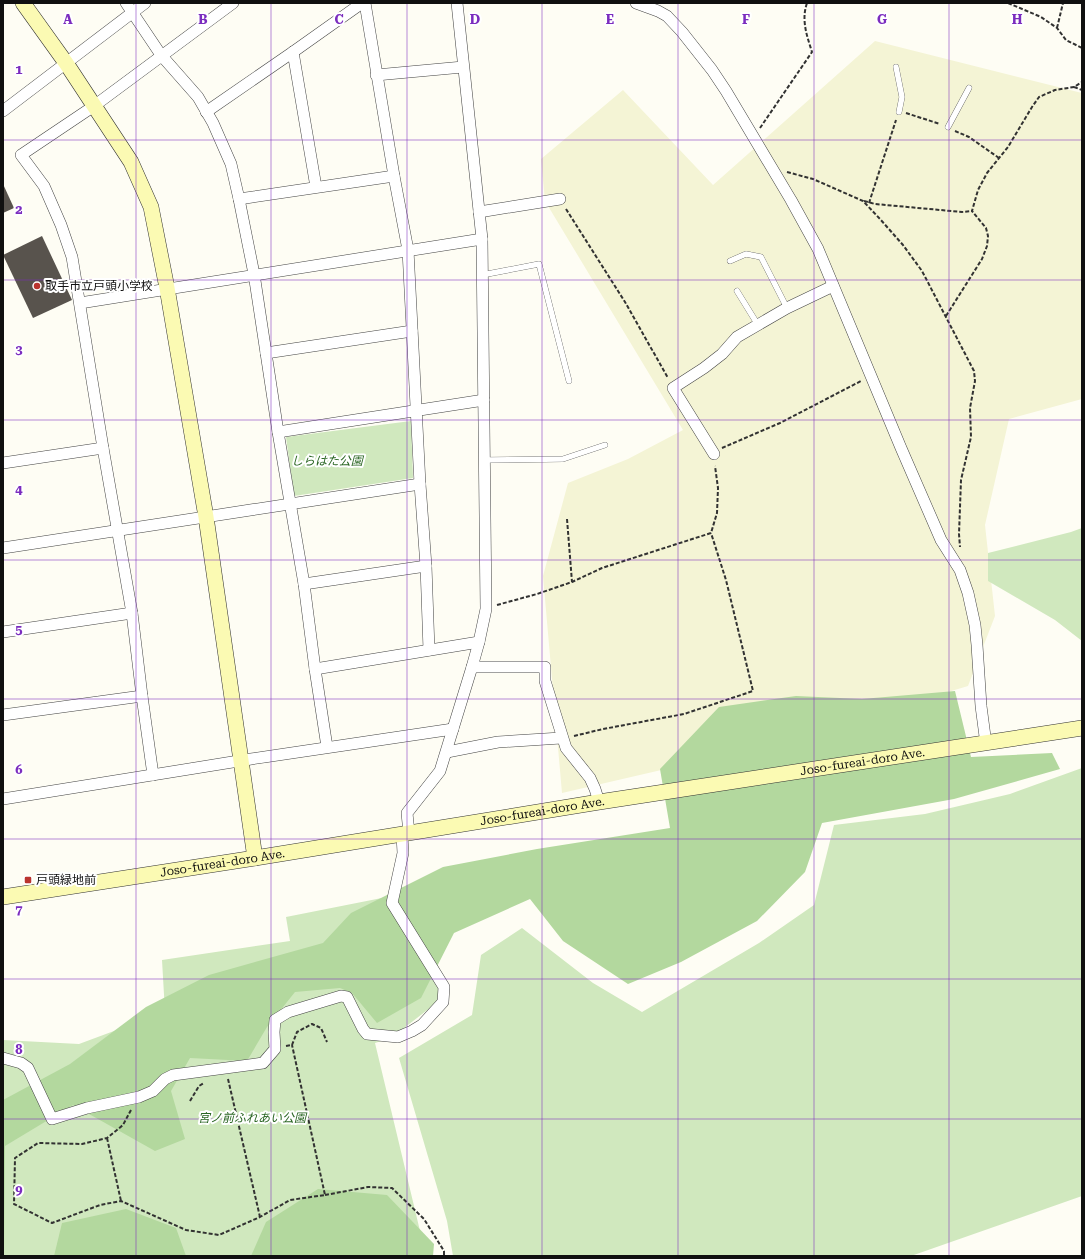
<svg xmlns="http://www.w3.org/2000/svg" width="1085" height="1259" font-family="'Roboto Serif','Noto Sans JP',serif">
<style>
.farmland{fill:#f4f4d5}
.green{fill:#d0e8be}
.forest{fill:#b3d89e}
.building{fill:#58534d}
.lines{fill:none;stroke-linecap:round;stroke-linejoin:round}
.lane-casing{stroke:#434343;stroke-width:6}
.street-casing{stroke:#434343;stroke-width:12}
.secondary-casing{stroke:#323232;stroke-width:16}
.path{stroke:#323232;stroke-width:2;stroke-dasharray:4 2;stroke-linecap:butt}
.lane{stroke:#fff;stroke-width:5.5}
.street{stroke:#fff;stroke-width:11}
.secondary{stroke:#fbfab3;stroke-width:15}
.grid{fill:none;stroke:#7b2cbf;stroke-width:1;stroke-opacity:0.55}
.poi-dot{fill:#ba342e;stroke:#fff;stroke-width:1.5}
.labels{text-anchor:middle;dominant-baseline:central;stroke-width:4;stroke-linejoin:round;paint-order:stroke}
.poi-label{font-size:12px;fill:#101010;stroke:#fff;text-anchor:start}
.park-label{font-size:12px;font-style:italic;fill:#2a6623;stroke:#fff}
.street-label{font-size:12px;fill:#101010;stroke:#fff}
.grid-label{font-size:13px;text-anchor:middle;font-weight:bold;fill:#7b2cbf;stroke:#fff;stroke-width:4;stroke-linejoin:round;paint-order:stroke}
</style>
<rect width="100%" height="100%" fill="#fefdf4"/>
<path class="farmland" d="M 875,41 L 1082,93 L 1082,399 L 1009,419 L 985,525 L 995,616 L 968,686 L 778,743 L 562,793 L 543,576 L 568,483 L 628,459 L 683,430 L 545,201 L 541,159 L 623,90 L 713,185 Z"/>
<g class="green">
<path d="M 411,421 L 413,478 L 294,496 L 286,437 Z"/>
<path d="M 1082,528 L 1082,641 L 1055,620 L 988,581 L 988,553 L 1071,532 Z"/>
<path d="M 1082,768 L 1082,1196 L 911,1256 L 453,1256 L 447,1221 L 399,1058 L 472,1015 L 481,955 L 522,928 L 593,983 L 642,1012 L 759,943 L 814,905 L 834,825 L 925,814 L 1010,794 Z"/>
<path d="M 407,893 L 426,941 L 444,978 L 439,1001 L 391,1038 L 375,1043 L 426,1256 L 3,1256 L 3,1040 L 79,1044 L 165,1012 L 162,960 L 290,941 L 286,917 Z"/>
</g>
<g class="forest">
<path d="M 955,691 L 971,757 L 1052,753 L 1060,769 L 954,799 L 822,823 L 805,872 L 757,921 L 681,962 L 628,984 L 563,941 L 530,899 L 454,933 L 421,998 L 377,1023 L 352,993 L 340,988 L 295,992 L 267,1027 L 247,1061 L 190,1058 L 171,1091 L 185,1139 L 155,1151 L 73,1105 L 5,1146 L 4,1256 L 3,1256 L 3,1100 L 70,1064 L 146,1007 L 209,975 L 323,943 L 351,913 L 443,867 L 537,849 L 670,828 L 660,769 L 719,707 L 796,696 L 862,699 Z"/>
<path d="M 318,1189 L 387,1195 L 434,1244 L 433,1256 L 251,1256 L 266,1222 Z"/>
<path d="M 126,1209 L 176,1228 L 186,1256 L 54,1256 L 62,1223 Z"/>
</g>
<g class="building">
<path d="M 3,184 L 14,208 L 3,213 Z"/>
<path d="M 42,236 L 72,300 L 33,318 L 3,255 Z"/>
</g>
<g class="lines">
<defs>
<g id="lane">
<path d="M 896,67 L 902,97 L 899,112"/>
<path d="M 948,127 L 969,88"/>
<path d="M 730,261 L 746,254 L 761,257 L 787,308"/>
<path d="M 482,275 L 539,264 L 569,381"/>
<path d="M 737,291 L 758,325"/>
<path d="M 484,460 L 563,459 L 605,445"/>
</g>
<g id="street">
<path d="M 126,3 L 161,55 L 198,97 L 213,123 L 231,164 L 239,199 L 254,274 L 278,432 L 304,584 L 315,669 L 327,747"/>
<path d="M 365,3 L 394,176 L 408,250 L 420,484 L 426,566 L 429,650"/>
<path d="M 636,3 L 658,11 L 667,16 L 682,32 L 712,70 L 726,91 L 791,200 L 818,249 L 901,448 L 941,540 L 960,570 L 968,593 L 975,625 L 977,645 L 981,706 L 986,744"/>
<path d="M 293,52 L 316,187"/>
<path d="M 376,75 L 463,67"/>
<path d="M 3,111 L 145,3"/>
<path d="M 206,112 L 293,52 L 362,3"/>
<path d="M 239,199 L 394,176"/>
<path d="M 479,212 L 560,199"/>
<path d="M 80,303 L 482,239"/>
<path d="M 266,353 L 412,331"/>
<path d="M 278,432 L 484,400"/>
<path d="M 714,454 L 673,388 L 704,368 L 722,354 L 737,337 L 787,308 L 833,286"/>
<path d="M 3,463 L 103,448"/>
<path d="M 3,548 L 420,484"/>
<path d="M 304,584 L 426,566"/>
<path d="M 3,632 L 132,613"/>
<path d="M 472,667 L 545,667 L 545,681 L 566,748 L 590,778 L 595,789 L 599,802"/>
<path d="M 315,669 L 479,642"/>
<path d="M 3,715 L 142,696"/>
<path d="M 447,752 L 498,742 L 561,738"/>
<path d="M 153,775 L 142,696 L 132,613 L 103,448 L 72,257 L 61,225 L 44,186 L 21,155 L 94,106 L 233,3"/>
<path d="M 3,799 L 251,759 L 453,729"/>
<path d="M 409,833 L 407,813 L 440,771 L 472,667 L 479,642 L 486,609 L 482,239 L 457,3"/>
<path d="M 3,1058 L 21,1063 L 28,1068 L 52,1119 L 87,1108 L 139,1097 L 153,1091 L 165,1079 L 173,1075 L 263,1063 L 275,1049 L 274,1032 L 275,1020 L 288,1012 L 341,996 L 347,997 L 363,1029 L 367,1034 L 398,1037 L 412,1031 L 422,1025 L 443,1002 L 444,987 L 392,903 L 403,853 L 402,835"/>
</g>
<g id="secondary">
<path d="M 23,3 L 66,63 L 131,162 L 151,207 L 167,288 L 206,517 L 255,858"/>
<path id="s1" d="M 3,897 L 255,858 L 599,802 L 1082,728"/>
</g>
</defs>
<use href="#lane" class="lane-casing"/>
<use href="#street" class="street-casing"/>
<use href="#secondary" class="secondary-casing"/>
<g class="path">
<path d="M 1008,3 L 1041,17 L 1057,28 L 1066,40 L 1082,48"/>
<path d="M 1057,28 L 1063,3"/>
<path d="M 1074,87 L 1082,90"/>
<path d="M 906,113 L 940,124"/>
<path d="M 760,128 L 812,52 C 807,36 801,20 807,3"/>
<path d="M 955,131 L 969,137 L 999,158"/>
<path d="M 787,172 L 813,179 L 863,201 L 880,219 L 903,245 L 922,271 L 974,371 L 975,381 L 970,408 L 971,437 L 961,480 L 959,534 L 960,547"/>
<path d="M 864,201 L 875,204 L 962,212 L 972,211"/>
<path d="M 869,203 L 896,120"/>
<path d="M 566,209 L 625,302 L 668,378"/>
<path d="M 946,316 L 982,259 L 987,246 L 988,236 L 986,228 L 972,211 L 978,190 L 987,173 L 1008,147 L 1032,107 L 1039,97 L 1055,90 L 1074,87 L 1082,82"/>
<path d="M 722,448 L 780,423 L 861,381"/>
<path d="M 567,519 L 572,582"/>
<path d="M 497,605 L 537,594 L 572,582 L 602,568 L 711,533 L 717,513 L 718,488 L 715,466"/>
<path d="M 574,736 L 603,729 L 684,714 L 753,691 L 726,580 L 711,533"/>
<path d="M 286,1046 L 292,1045 L 297,1032 L 312,1024 L 321,1028 L 327,1042"/>
<path d="M 228,1079 L 260,1217"/>
<path d="M 190,1101 L 199,1086 L 204,1083"/>
<path d="M 131,1110 L 123,1125 L 107,1138 L 82,1144 L 38,1143 L 15,1158 L 14,1204 L 52,1223 L 100,1205 L 121,1201 L 186,1230 L 219,1235 L 260,1217 L 290,1200 L 325,1195 L 292,1045"/>
<path d="M 107,1138 L 121,1201"/>
<path d="M 325,1195 L 368,1187 L 392,1188 L 424,1219 L 444,1251 L 444,1256"/>
</g>
<use href="#lane" class="lane"/>
<use href="#street" class="street"/>
<use href="#secondary" class="secondary"/>
</g>
<path class="grid" d="M 136,3 L 136,1256M 271,3 L 271,1256M 407,3 L 407,1256M 542,3 L 542,1256M 678,3 L 678,1256M 814,3 L 814,1256M 949,3 L 949,1256M 3,140 L 1082,140M 3,280 L 1082,280M 3,420 L 1082,420M 3,560 L 1082,560M 3,699 L 1082,699M 3,839 L 1082,839M 3,979 L 1082,979M 3,1119 L 1082,1119"/>
<g class="poi-dot">
<circle cx="37" cy="286" r="4"/>
<rect x="24" y="876" width="8" height="8" rx="2"/>
</g>
<g class="labels">
<g class="poi-label">
<text x="45" y="286">取手市立戸頭小学校</text>
<text x="36" y="880">戸頭緑地前</text>
</g>
<g class="park-label">
<text x="327" y="461">しらはた公園</text>
<text x="252" y="1118">宮ノ前ふれあい公園</text>
</g>
<g class="street-label">
<text stroke="none"><textPath href="#s1" startOffset="870">Joso-fureai-doro Ave.</textPath></text>
<text stroke="none"><textPath href="#s1" startOffset="546">Joso-fureai-doro Ave.</textPath></text>
<text stroke="none"><textPath href="#s1" startOffset="222">Joso-fureai-doro Ave.</textPath></text>
</g>
</g>
<g class="grid-label">
<text x="68" y="24">A</text>
<text x="203" y="24">B</text>
<text x="339" y="24">C</text>
<text x="475" y="24">D</text>
<text x="610" y="24">E</text>
<text x="746" y="24">F</text>
<text x="882" y="24">G</text>
<text x="1017" y="24">H</text>
<text x="19" y="74">1</text>
<text x="19" y="214">2</text>
<text x="19" y="354">3</text>
<text x="19" y="494">4</text>
<text x="19" y="634">5</text>
<text x="19" y="774">6</text>
<text x="19" y="914">7</text>
<text x="19" y="1054">8</text>
<text x="19" y="1194">9</text>
</g>
<rect width="1085" height="1259" fill="none" stroke="#101010" stroke-width="8"/>
</svg>
